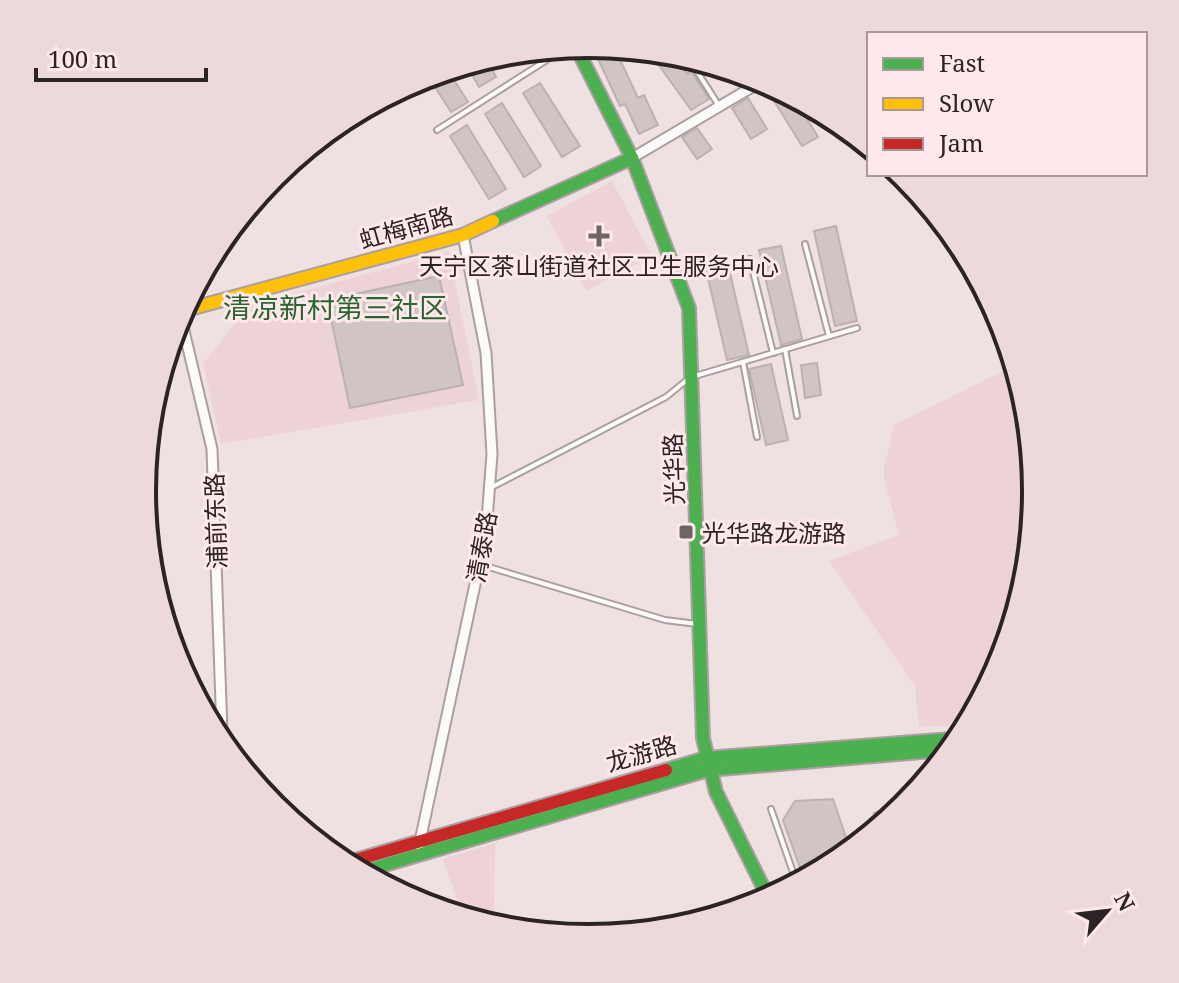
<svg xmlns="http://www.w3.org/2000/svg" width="1179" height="983" font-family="'Noto Serif','Noto Sans SC',serif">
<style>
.built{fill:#edd3d5}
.building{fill:#d0c4c5;stroke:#bcb1b2;stroke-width:2}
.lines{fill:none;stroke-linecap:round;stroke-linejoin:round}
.lane-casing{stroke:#ab9fa1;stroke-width:8}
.street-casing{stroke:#ab9fa1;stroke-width:13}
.fast-casing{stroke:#ab9fa1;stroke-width:16}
.slow-casing{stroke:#ab9fa1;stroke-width:16}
.jam-casing{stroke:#ab9fa1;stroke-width:16}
.lane{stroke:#fdfafa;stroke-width:4}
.street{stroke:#fdfafa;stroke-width:9}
.fast{stroke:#4caf50;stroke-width:12}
.slow{stroke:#ffc107;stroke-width:12}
.jam{stroke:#c62828;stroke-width:12}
.poi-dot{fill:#706566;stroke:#fee8ea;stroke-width:3}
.labels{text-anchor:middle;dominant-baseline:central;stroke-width:6;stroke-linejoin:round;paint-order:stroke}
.street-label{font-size:24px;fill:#2c2324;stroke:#fee8ea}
.poi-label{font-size:24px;fill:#2c2324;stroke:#fee8ea}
.quarter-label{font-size:28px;fill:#2a6431;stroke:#fee8ea}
.rim{fill:none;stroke:#2c2324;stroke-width:4}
</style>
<rect width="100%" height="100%" fill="#efe0e1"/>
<g class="built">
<path d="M 612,181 L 652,256 L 586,291 L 547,216 Z"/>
<path d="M 449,252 L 479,400 L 221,444 L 203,364 L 250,305 Z"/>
<path d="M 1012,367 L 1037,492 L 1003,663 L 961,725 L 919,727 L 915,686 L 829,561 L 899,535 L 883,474 L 894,425 Z"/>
<path d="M 495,843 L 494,920 L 462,914 L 443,859 Z"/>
</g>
<g class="building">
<path d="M 591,44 L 615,49 L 638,98 L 644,95 L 658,125 L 639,134 L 625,104 L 620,106 Z"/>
<path d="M 653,57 L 680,62 L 687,74 L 691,71 L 709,99 L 691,110 Z"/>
<path d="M 489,64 L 496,77 L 479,87 L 468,68 Z"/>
<path d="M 449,72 L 468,102 L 451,112 L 428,76 Z"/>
<path d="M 540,83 L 580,146 L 562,157 L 523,93 Z"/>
<path d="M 770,84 L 796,101 L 818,137 L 802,146 L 766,88 Z"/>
<path d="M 748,98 L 767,129 L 751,139 L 732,108 Z"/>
<path d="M 502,103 L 541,166 L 524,177 L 485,114 Z"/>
<path d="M 467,125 L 506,189 L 489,199 L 450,136 Z"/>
<path d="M 697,128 L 712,149 L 697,159 L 682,137 Z"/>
<path d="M 836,226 L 857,321 L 835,326 L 814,231 Z"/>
<path d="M 781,246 L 802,339 L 781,345 L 759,250 Z"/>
<path d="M 727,260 L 749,355 L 727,360 L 705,265 Z"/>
<path d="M 439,276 L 463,385 L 350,408 L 327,300 Z"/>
<path d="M 817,363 L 821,395 L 805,398 L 801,365 Z"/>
<path d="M 771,364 L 788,440 L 766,445 L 749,369 Z"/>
<path d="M 833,799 L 849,846 L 803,876 L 783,820 L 795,801 Z"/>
<path d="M 897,803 L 898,806 L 909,804 L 877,827 L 874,813 Z"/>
</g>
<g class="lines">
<defs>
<g id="lane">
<path d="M 693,65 L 719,106"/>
<path d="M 746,75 L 753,86"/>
<path d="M 437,130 L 564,49"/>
<path d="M 805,244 L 829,336"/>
<path d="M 750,259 L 773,353"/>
<path d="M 785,349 L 797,416"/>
<path d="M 743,362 L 757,437"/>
<path d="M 695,376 L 857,328"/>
<path d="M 492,487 L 666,397 L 687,380"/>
<path d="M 482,565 L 665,620 L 697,624"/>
<path d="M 771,809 L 796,881"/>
</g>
<g id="street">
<path d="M 632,158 L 764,80"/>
<path d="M 180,314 L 212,449 L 222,732"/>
<path d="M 419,846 L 486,533 L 492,454 L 486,353 L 463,235"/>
</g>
<g id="fast">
<path d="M 576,47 L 632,158 L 689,308 L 703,738 L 716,792 L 769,899"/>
<path d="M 493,221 L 632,158"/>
<path d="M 666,770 L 706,758 L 952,739"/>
<path d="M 367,870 L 708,770 L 945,750"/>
</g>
<path id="slow" d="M 182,311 L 463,235 L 493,221"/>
<path id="jam" d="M 352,861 L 666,770"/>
</defs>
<use href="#lane" class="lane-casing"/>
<use href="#street" class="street-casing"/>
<use href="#fast" class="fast-casing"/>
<use href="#slow" class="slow-casing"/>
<use href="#jam" class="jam-casing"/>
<use href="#lane" class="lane"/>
<use href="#street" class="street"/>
<use href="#fast" class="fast"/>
<use href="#slow" class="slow"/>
<use href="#jam" class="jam"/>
</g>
<g class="poi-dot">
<path d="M595 224h8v8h8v8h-8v8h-8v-8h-8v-8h8z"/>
<rect x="678" y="524" width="16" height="16" rx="4"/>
</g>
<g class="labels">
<g class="street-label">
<text transform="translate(406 227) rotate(-16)">虹梅南路</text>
<text transform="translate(673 469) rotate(-92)">光华路</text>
<text transform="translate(215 521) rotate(-92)">浦前东路</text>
<text transform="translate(481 547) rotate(-80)">清泰路</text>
<text transform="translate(641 753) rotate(-16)">龙游路</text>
</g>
<g class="poi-label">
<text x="599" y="265">天宁区茶山街道社区卫生服务中心</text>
<text x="702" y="532" text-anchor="start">光华路龙游路</text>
</g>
<g class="quarter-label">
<text x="335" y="307">清凉新村第三社区</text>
</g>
</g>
<path d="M0 0H1179V983H0ZM156 491a433 433 0 1 1 866 0a433 433 0 1 1-866 0Z" fill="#edd8da" fill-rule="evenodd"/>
<path class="rim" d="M156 491a433 433 0 1 1 866 0a433 433 0 1 1-866 0Z"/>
<rect x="867" y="32" width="280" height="144" fill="#fee8ea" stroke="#aa999b" stroke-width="2"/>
<rect x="883" y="58" width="40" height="12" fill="#4caf50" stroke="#aa999b" stroke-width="2"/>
<text x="939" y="72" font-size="24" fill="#2c2324">Fast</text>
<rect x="883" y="98" width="40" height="12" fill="#ffc107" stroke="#aa999b" stroke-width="2"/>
<text x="939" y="112" font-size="24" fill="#2c2324">Slow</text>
<rect x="883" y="138" width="40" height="12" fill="#c62828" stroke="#aa999b" stroke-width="2"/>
<text x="939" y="152" font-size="24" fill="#2c2324">Jam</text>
<g transform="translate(1107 911) rotate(62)" stroke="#fee8ea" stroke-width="6" paint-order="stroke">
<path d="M0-6L14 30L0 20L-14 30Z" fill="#2c2324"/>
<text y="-12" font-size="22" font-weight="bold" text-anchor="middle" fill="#2c2324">N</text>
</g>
<path d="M36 68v12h170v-12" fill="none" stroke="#2c2324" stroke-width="4"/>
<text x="48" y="68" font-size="24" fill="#2c2324" stroke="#fee8ea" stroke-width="6" paint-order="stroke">100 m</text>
</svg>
